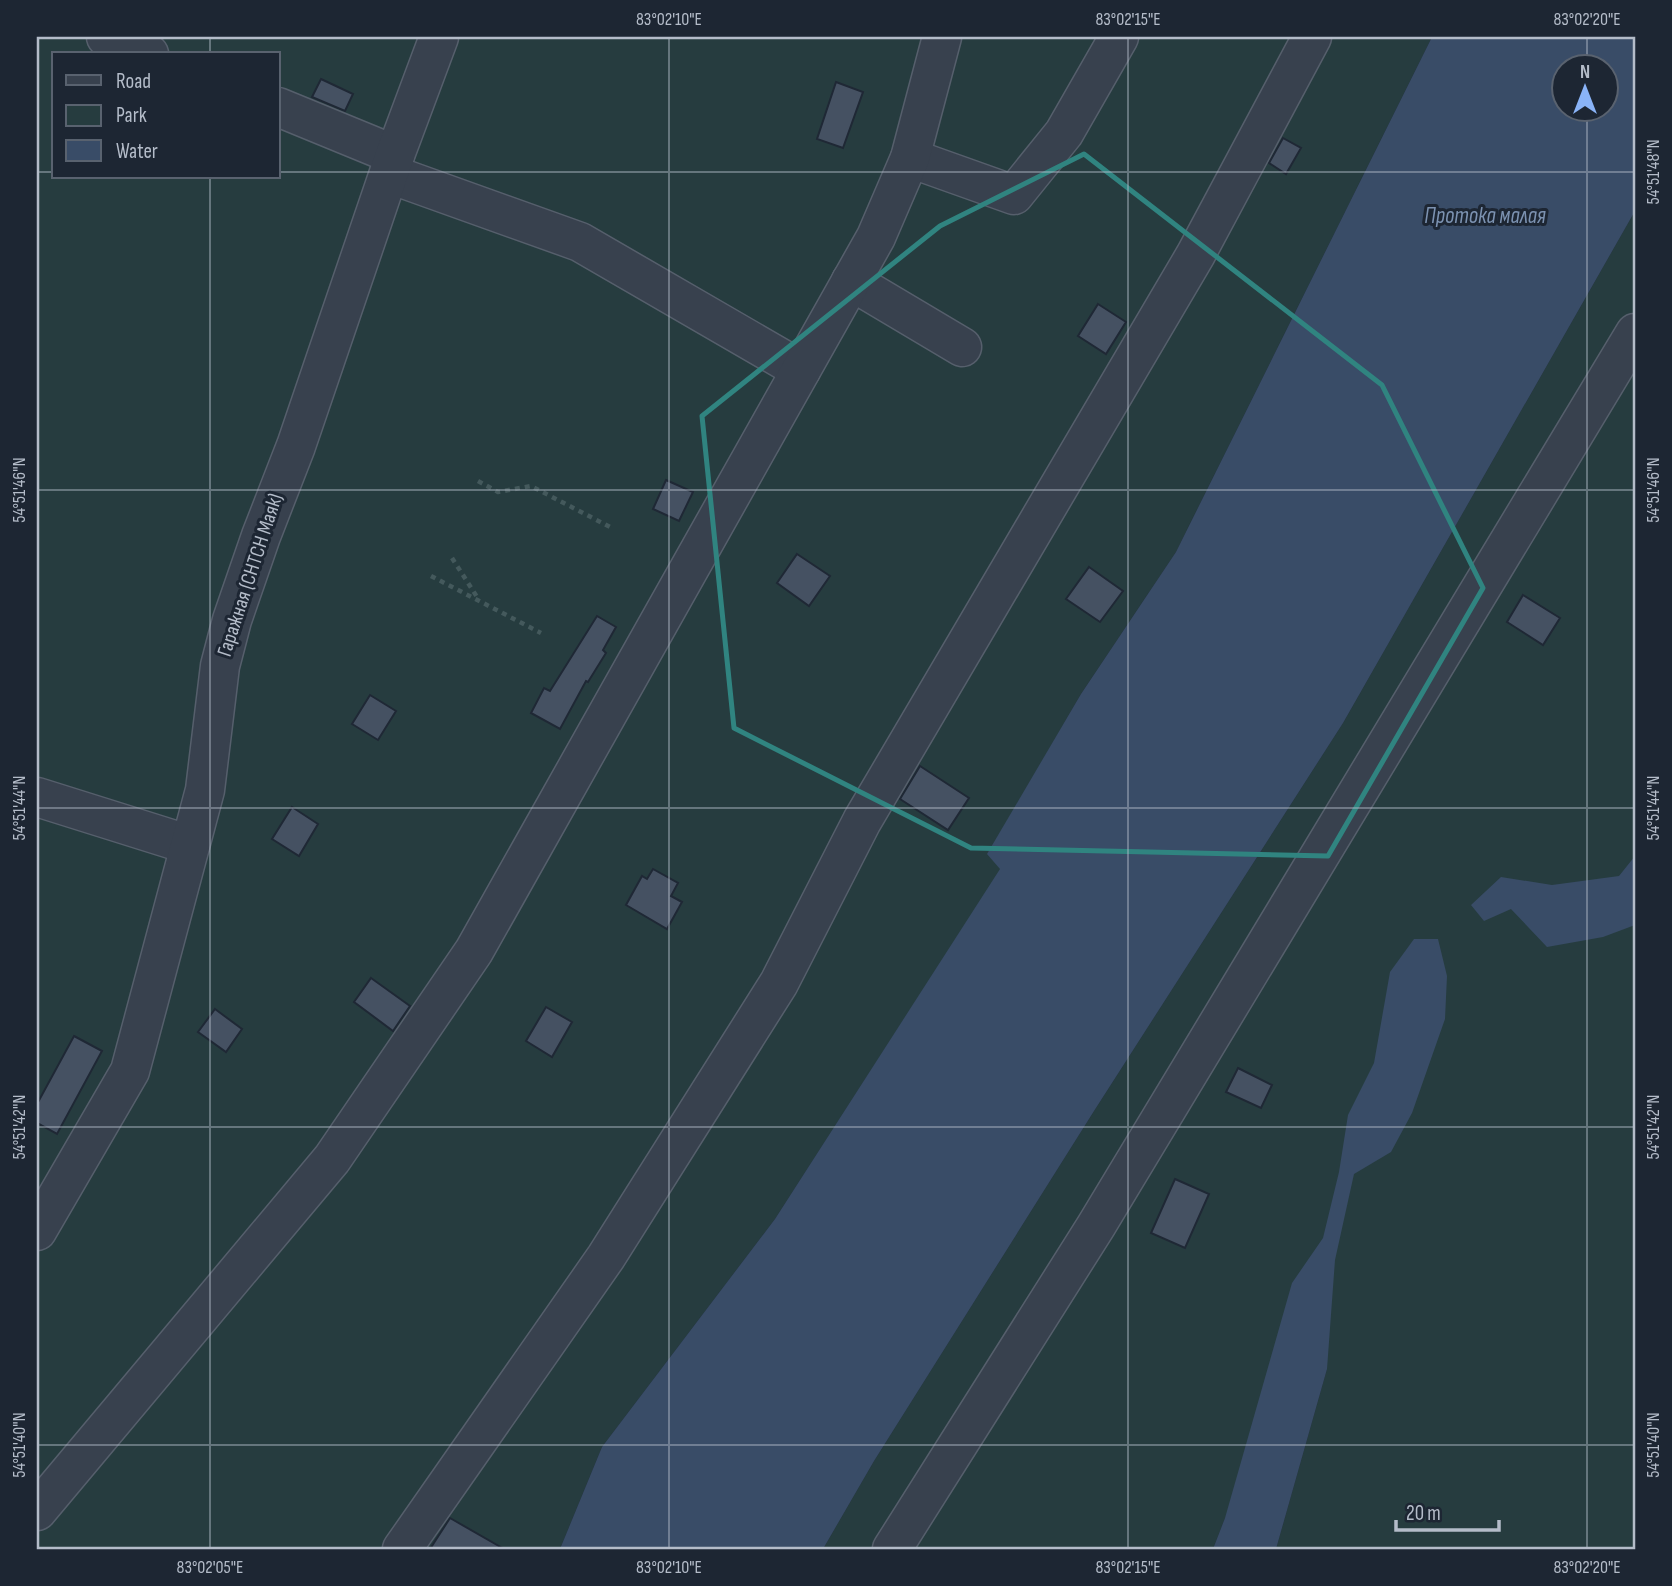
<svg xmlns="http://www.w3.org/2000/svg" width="1672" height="1586" font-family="'Sofia Sans Condensed',sans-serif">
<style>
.green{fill:#263c3f;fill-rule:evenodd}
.water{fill:#394c67;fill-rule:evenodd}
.building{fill:#455162;stroke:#1f2835;stroke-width:2}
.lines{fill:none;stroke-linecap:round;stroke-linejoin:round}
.minor-casing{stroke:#565f6c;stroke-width:41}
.path{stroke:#44595c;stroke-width:4.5;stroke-dasharray:5 5;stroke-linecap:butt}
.minor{stroke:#38414e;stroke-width:38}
.marked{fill:none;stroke:#308480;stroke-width:5;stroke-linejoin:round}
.ticks{fill:none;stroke:#b4bcc9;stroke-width:2;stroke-opacity:0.45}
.labels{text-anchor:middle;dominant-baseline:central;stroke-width:6;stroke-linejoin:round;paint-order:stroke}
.street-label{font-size:21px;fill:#b4bcc9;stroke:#1d2633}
.water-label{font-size:23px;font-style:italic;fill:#7c92b1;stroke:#1d2633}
.neatline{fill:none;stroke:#b4bcc9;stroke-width:2.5}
.ticks-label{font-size:18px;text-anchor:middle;fill:#b4bcc9}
</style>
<rect width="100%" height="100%" fill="#242f3e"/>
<g class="green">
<path d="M 37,37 L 1432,37 L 1176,552 L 1081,694 L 988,854 L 1001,869 L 775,1219 L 602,1447 L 560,1549 L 37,1549 ZM 54,54 L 278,54 L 278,177 L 54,177 Z"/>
<path d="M 1635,211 L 1635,1549 L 1276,1549 L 1327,1369 L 1225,1518 L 1213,1549 L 823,1549 L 874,1461 L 1094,1111 L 1343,723 Z"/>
</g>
<g class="water">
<path d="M 1432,37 L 1635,37 L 1635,211 L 1343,723 L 1094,1111 L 874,1461 L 823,1549 L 560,1549 L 602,1447 L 775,1219 L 1000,869 L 987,854 L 1081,694 L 1176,552 ZM 1564,66 L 1606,66 L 1606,108 L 1564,108 Z"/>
<path d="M 1635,856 L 1635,925 L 1603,937 L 1547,947 L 1511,909 L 1484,921 L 1471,905 L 1501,877 L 1552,885 L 1619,876 Z"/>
<path d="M 1414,939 L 1438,939 L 1447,976 L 1445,1019 L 1412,1113 L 1391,1152 L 1354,1174 L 1335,1260 L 1327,1369 L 1276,1549 L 1213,1549 L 1225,1518 L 1292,1283 L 1323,1238 L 1339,1172 L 1348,1115 L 1374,1063 L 1390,972 Z"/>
</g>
<g class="building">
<path d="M 321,79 L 353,94 L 345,111 L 312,97 Z"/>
<path d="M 836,82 L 863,92 L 843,148 L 817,139 Z"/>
<path d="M 1283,138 L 1301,148 L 1286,174 L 1269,163 Z"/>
<path d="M 1098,304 L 1126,322 L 1106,354 L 1078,336 Z"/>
<path d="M 666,480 L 693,492 L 679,521 L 653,509 Z"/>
<path d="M 797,554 L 830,576 L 809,606 L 777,583 Z"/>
<path d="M 1089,567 L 1123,591 L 1100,622 L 1066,599 Z"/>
<path d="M 1523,595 L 1560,618 L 1543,645 L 1507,622 Z"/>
<path d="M 597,616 L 616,627 L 603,650 L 606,653 L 588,682 L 586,681 L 560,729 L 531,713 L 544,688 L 550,691 Z"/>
<path d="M 370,695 L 396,711 L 378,740 L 352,724 Z"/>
<path d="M 920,766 L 969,798 L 948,830 L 900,799 Z"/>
<path d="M 292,807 L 318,824 L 299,856 L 272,839 Z"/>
<path d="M 653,869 L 678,883 L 671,896 L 682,902 L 667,929 L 626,905 L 642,876 L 647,879 Z"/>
<path d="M 371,978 L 410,1006 L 393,1031 L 354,1002 Z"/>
<path d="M 546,1007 L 572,1022 L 552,1057 L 526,1041 Z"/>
<path d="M 215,1009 L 242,1029 L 226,1052 L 198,1032 Z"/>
<path d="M 74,1036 L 102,1051 L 57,1134 L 37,1123 L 37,1104 Z"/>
<path d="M 1238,1068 L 1272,1085 L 1261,1108 L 1226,1092 Z"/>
<path d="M 1175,1179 L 1209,1194 L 1185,1248 L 1151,1233 Z"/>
<path d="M 450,1518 L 504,1549 L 430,1549 Z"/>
</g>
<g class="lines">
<defs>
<g id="minor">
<path d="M 106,37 L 149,54"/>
<path d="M 278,107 L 395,155"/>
<path d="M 910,158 L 1014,195 L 1064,133 L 1119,37"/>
<path d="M 390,174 L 580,242 L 801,370"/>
<path d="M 851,281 L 962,347"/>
<path d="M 37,797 L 190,845"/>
<path d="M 37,1231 L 130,1071 L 205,790 L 220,666 L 232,620 L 261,536 L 296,446 L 395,155 L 439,37"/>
<path d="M 37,1511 L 332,1159 L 474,951 L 876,237 L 910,158 L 942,37"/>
<path d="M 402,1549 L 606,1257 L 779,983 L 862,821 L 1196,254 L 1312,37"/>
<path d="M 892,1549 L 1096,1226 L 1635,333"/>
</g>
</defs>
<use href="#minor" class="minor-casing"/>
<g class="path">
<path d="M 478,481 L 498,492 L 531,486 L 612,528"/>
<path d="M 452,558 L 479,600"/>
<path d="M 431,576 L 541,633"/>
</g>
<use href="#minor" class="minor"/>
</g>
<path class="marked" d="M 1084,154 L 1382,385 L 1483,588 L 1328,856 L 971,848 L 734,728 L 702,416 L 940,226 Z"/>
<path class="ticks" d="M 210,37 L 210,54M 669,37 L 669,1549M 1128,37 L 1128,1549M 1587,37 L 1587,66M 1587,108 L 1587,1549M 37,172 L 54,172M 278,172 L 1635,172M 210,177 L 210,1549M 37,490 L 1635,490M 37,808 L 1635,808M 37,1127 L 1635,1127M 37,1445 L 1635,1445"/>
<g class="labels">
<g class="street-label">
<text transform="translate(250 575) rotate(-72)">Гаражная (СНТСН Маяк)</text>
</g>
<g class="water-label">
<text x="1485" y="216">Протока малая</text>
</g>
</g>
<rect width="1672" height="1586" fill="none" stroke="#1d2633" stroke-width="77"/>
<rect x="52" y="52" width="228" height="126" fill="#1d2633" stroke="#59626f" stroke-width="2"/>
<rect x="66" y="75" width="35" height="10" fill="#38414e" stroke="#59626f" stroke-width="2"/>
<text x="116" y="88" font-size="21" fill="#b4bcc9">Road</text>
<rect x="66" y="105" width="35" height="21" fill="#263c3f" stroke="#59626f" stroke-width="2"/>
<text x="116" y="122" font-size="21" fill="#b4bcc9">Park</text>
<rect x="66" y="140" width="35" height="21" fill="#394c67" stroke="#59626f" stroke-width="2"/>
<text x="116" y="158" font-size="21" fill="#b4bcc9">Water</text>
<g transform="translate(1585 88)"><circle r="33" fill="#1d2633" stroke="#59626f" stroke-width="2"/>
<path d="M0-5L12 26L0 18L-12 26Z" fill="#8ab4f8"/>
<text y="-10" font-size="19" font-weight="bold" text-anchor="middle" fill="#b4bcc9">N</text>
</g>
<path d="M1396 1520v10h103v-10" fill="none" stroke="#b4bcc9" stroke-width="3.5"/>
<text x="1406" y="1520" font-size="21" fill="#b4bcc9" stroke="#1d2633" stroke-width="5" paint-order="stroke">20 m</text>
<rect x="38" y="38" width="1596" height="1510" class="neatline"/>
<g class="ticks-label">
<text x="669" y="25">83°02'10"E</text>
<text x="1128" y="25">83°02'15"E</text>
<text x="1587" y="25">83°02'20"E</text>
<text transform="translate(1653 172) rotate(-90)" y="6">54°51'48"N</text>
<text transform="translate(19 490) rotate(-90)" y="6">54°51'46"N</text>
<text transform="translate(1653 490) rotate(-90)" y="6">54°51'46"N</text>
<text transform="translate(19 808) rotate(-90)" y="6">54°51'44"N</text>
<text transform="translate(1653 808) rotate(-90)" y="6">54°51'44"N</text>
<text transform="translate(19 1127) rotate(-90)" y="6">54°51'42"N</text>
<text transform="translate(1653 1127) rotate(-90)" y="6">54°51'42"N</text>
<text transform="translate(19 1445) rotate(-90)" y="6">54°51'40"N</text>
<text transform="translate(1653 1445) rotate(-90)" y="6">54°51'40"N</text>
<text x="210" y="1573">83°02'05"E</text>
<text x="669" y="1573">83°02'10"E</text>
<text x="1128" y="1573">83°02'15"E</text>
<text x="1587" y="1573">83°02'20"E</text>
</g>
</svg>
